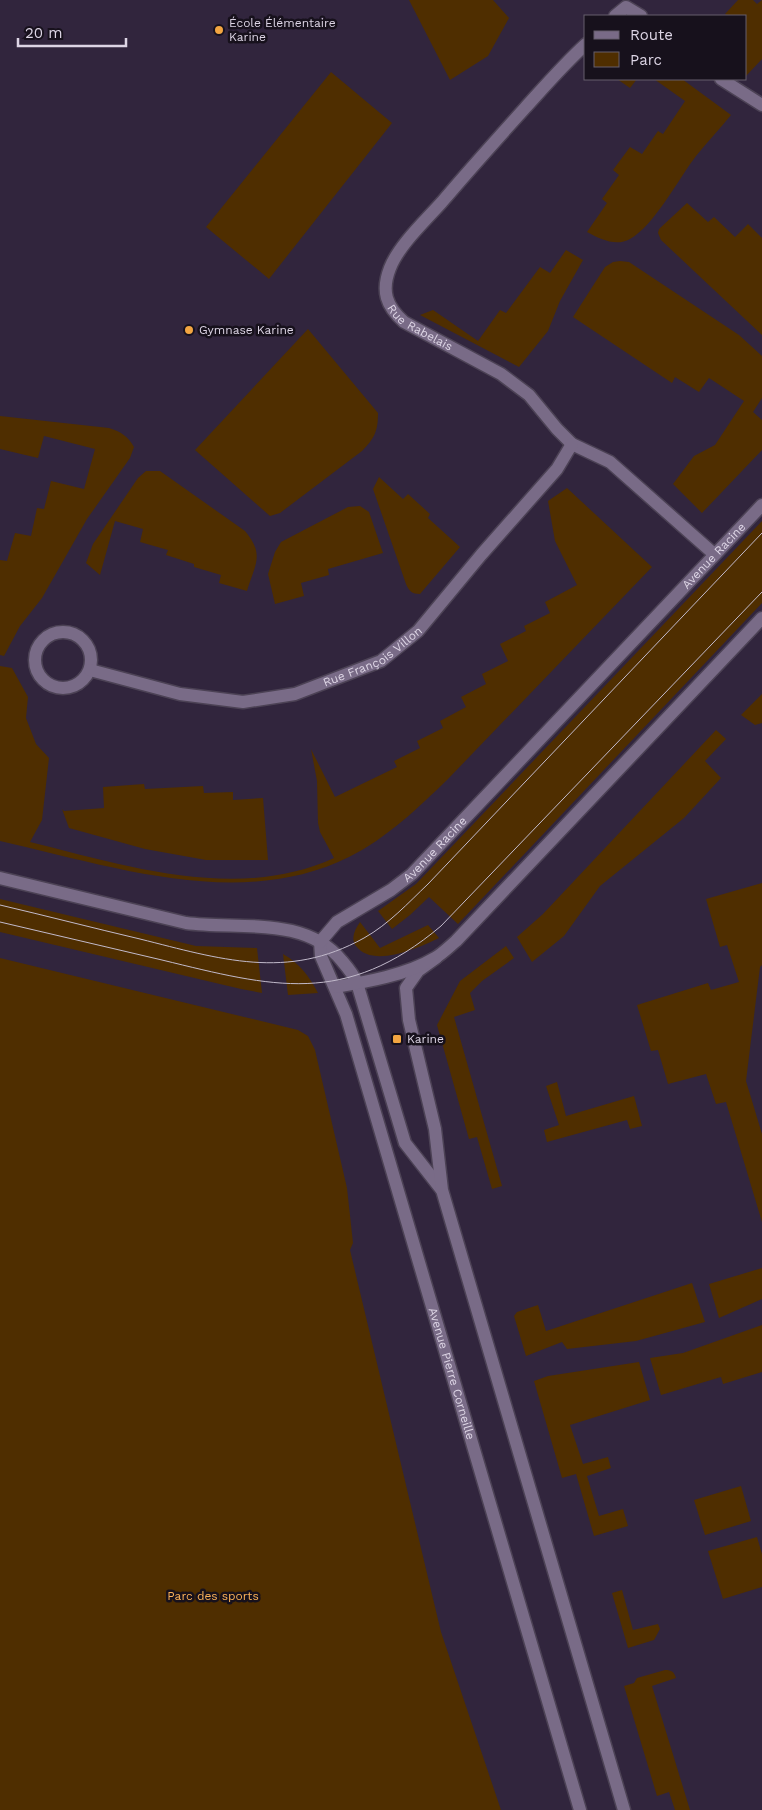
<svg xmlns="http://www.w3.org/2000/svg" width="762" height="1810" font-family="'Work Sans',sans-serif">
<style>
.green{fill:#4f2e00}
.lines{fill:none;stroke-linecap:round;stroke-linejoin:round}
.minor-casing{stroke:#4c4255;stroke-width:15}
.tertiary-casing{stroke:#4c4255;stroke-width:15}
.minor{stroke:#796b87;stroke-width:12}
.tertiary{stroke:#796b87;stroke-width:12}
.tram{stroke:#c2bacb;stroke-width:1}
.poi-dot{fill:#f2a541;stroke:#17111c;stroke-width:2}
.labels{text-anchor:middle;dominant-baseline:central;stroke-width:5;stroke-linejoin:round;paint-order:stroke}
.poi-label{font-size:12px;fill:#ddd5e5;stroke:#17111c;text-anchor:start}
.street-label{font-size:12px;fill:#ddd5e5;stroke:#17111c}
.park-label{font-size:12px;fill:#fbb259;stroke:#17111c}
</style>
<rect width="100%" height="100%" fill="#31253d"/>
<g class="green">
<path d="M 409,0 L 493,0 L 509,18 L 488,56 L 450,80 Z"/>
<path d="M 738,0 L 753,0 L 757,4 L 762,0 L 762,59 L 746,76 L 746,16 L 728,16 L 725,14 Z"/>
<path d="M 331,72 L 392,123 L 269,279 L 206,227 Z"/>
<path d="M 617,79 L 637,79 L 630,88 Z"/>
<path d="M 654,79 L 682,79 L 731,115 C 720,129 707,142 696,156 C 679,178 654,226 630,239 C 616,247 600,239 587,232 L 607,203 L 602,199 L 619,175 L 613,170 L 630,147 L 642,154 L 658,131 L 663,134 L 685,101 Z"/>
<path d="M 687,203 L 708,222 L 714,217 L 735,237 L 748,224 L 762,238 L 762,335 L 661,240 L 658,233 L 659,229 Z"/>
<path d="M 566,250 L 583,260 L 560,301 L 548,331 L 519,367 L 420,315 L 433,310 L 478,341 L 500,310 L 506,313 L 540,267 L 550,273 Z"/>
<path d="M 620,261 L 629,262 L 739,335 L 762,356 L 762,398 L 753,412 L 762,420 L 762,450 L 702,513 L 673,484 L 694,456 L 715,445 L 744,401 L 709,378 L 699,392 L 675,377 L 672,383 L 573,317 L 605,267 L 613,262 Z"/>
<path d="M 308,329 L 378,413 C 378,430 375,438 362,451 L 280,513 L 270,516 L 195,450 Z"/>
<path d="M 0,416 L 109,428 C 121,432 128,436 134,447 L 130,458 L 87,519 L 42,598 L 20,626 L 4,656 L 0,655 L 0,560 L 7,561 L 15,533 L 31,536 L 37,508 L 44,509 L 51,481 L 84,489 L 95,449 L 44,436 L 38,458 L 0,449 Z"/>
<path d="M 146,471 L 160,471 L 245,531 C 265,555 255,564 247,591 L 219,583 L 221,575 L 194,567 L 194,564 L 166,555 L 168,550 L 140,542 L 143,529 L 115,521 L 100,575 L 86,563 L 93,544 L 138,478 Z"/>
<path d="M 379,477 L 403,499 L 408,494 L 430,514 L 428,518 L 460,547 L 420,594 C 412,594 409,591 406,584 L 373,489 Z"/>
<path d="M 567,488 L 652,567 L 448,779 C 418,808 387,838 349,857 C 240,911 112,866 0,841 L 0,666 L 12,668 L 28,697 L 26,718 L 36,744 L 49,758 L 42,820 L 30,842 C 127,866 238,902 334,858 L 320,832 L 318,823 L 317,781 L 311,749 L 335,797 L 397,767 L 394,761 L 420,748 L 417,741 L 443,728 L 440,721 L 466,707 L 461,697 L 486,684 L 482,674 L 508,661 L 500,644 L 526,631 L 524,626 L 550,613 L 545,602 L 577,585 L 555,541 L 548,501 Z"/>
<path d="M 360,506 L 369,512 L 383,553 L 328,569 L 329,575 L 301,583 L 304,596 L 275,604 L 268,574 L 275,552 L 281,542 L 348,507 Z"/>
<path d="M 762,521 L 762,603 L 458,924 L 429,897 L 410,915 L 392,929 L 378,911 L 416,884 Z"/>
<path d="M 762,694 L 762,723 L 755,725 L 741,715 Z"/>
<path d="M 716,730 L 726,739 L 705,761 L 721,778 L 684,818 L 600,886 L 564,936 L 532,962 L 517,937 L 543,914 Z"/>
<path d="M 144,784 L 145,789 L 203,786 L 204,793 L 233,792 L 233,800 L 263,798 L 268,860 L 206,860 L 145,849 L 69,828 L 62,809 L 64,811 L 104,808 L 103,787 Z"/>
<path d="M 762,883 L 762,965 L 760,967 L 746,1081 L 762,1134 L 762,1222 L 726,1102 L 716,1104 L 706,1074 L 668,1084 L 658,1050 L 651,1051 L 637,1005 L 708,983 L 711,990 L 739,982 L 727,945 L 720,947 L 706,899 Z"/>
<path d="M 0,899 L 196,946 L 257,948 L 262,993 L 241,989 L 0,932 Z"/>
<path d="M 360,922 L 380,948 L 428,925 L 439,938 C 420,947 373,969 356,946 C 350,938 356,928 360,922 Z"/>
<path d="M 506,946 L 514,958 L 482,981 L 470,993 L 475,1010 L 454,1017 L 502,1186 L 492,1189 L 477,1137 L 469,1139 L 437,1025 L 460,981 Z"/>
<path d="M 283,954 C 299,963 309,976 318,993 L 288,995 Z"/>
<path d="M 0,958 L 298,1030 L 308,1036 L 315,1050 L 347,1188 L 353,1243 L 350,1250 L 441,1632 L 501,1810 L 0,1810 Z"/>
<path d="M 557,1082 L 566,1116 L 634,1096 L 642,1126 L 630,1129 L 627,1120 L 547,1142 L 544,1130 L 559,1125 L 546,1086 Z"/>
<path d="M 762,1268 L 762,1299 L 719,1318 L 709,1284 Z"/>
<path d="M 692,1283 L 705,1322 L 636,1341 L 567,1349 L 562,1342 L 526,1356 L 514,1316 L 517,1312 L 538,1305 L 546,1331 Z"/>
<path d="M 762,1325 L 762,1372 L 723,1384 L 721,1377 L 661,1395 L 650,1358 L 683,1353 Z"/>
<path d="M 639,1362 L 650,1400 L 570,1425 L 583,1464 L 608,1457 L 611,1468 L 587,1476 L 599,1516 L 623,1509 L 628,1526 L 594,1536 L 576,1474 L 562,1478 L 534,1381 L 548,1376 Z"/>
<path d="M 741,1486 L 751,1521 L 705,1535 L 694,1500 Z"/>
<path d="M 757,1537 L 762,1554 L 762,1587 L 723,1599 L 708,1551 Z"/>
<path d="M 622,1590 L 633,1630 L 658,1624 L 660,1629 L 654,1640 L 628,1648 L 612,1593 Z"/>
<path d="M 665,1670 C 672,1670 674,1672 676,1678 L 652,1686 L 690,1810 L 675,1810 L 669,1792 L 657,1796 L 624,1686 L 634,1683 L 637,1678 Z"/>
</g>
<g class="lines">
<defs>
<g id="minor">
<path d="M 615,16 L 626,7 L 641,16"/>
<path id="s1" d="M 586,44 C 564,64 545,86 525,108 C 497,139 469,170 442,202 C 425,221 399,245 390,268 C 381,291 386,306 404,322 L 501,374 L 529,395 L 557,429 L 572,444 L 610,462 L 714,554"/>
<path d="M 721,79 L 762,105"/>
<circle cx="63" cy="660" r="28"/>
<path id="s2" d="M 90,670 L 180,694 L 243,702 L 295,694 L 381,661 L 418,631 L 481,555 L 557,469 L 572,444"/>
</g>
<g id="tertiary">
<path d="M 0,878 L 186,923 C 238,930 305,915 342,961 C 348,968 354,975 357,983 L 405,1143 L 441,1189"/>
<path id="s3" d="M 320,942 L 321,956 L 346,1014 L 580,1810"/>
<path id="s4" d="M 320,942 L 337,922 L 391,890 L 412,874 L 762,505"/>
<path d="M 436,958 L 418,971 L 406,988 L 409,1020 L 435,1129 L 442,1190 L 624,1810"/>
<path d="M 335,987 C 366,982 407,975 435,958 C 442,954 449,947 456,941 L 762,618"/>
</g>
</defs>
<use href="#minor" class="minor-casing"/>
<use href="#tertiary" class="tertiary-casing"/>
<use href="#minor" class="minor"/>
<use href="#tertiary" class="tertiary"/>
<g class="tram">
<path d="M 0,905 C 47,916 93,928 140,939 C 220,959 287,981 364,938 C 389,924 408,903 428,884 L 762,533"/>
<path d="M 0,922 C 54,935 108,947 162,960 C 273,987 345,1007 441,926 L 762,592"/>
</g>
</g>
<g class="poi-dot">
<circle cx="219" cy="30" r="5"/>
<circle cx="189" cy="330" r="5"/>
<rect x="392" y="1034" width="10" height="10" rx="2.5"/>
</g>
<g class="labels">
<g class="poi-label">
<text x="229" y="23">École Élémentaire<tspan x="229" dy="14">Karine</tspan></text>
<text x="199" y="330">Gymnase Karine</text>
<text x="407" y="1039">Karine</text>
</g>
<g class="street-label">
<text stroke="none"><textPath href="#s1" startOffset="375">Rue Rabelais</textPath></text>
<text stroke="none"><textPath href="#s4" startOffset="554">Avenue Racine</textPath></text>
<text stroke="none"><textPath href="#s2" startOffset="296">Rue François Villon</textPath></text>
<text stroke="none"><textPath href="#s4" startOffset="149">Avenue Racine</textPath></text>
<text stroke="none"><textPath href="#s3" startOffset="452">Avenue Pierre Corneille</textPath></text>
</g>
<g class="park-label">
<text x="213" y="1596">Parc des sports</text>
</g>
</g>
<rect x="584" y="15" width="162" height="65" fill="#17111c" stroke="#665f6c"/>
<rect x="594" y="31" width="25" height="8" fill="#796b87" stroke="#665f6c"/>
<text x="630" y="40" font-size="15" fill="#ddd5e5">Route</text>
<rect x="594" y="52" width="25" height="15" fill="#4f2e00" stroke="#665f6c"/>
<text x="630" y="65" font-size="15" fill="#ddd5e5">Parc</text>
<path d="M18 38v8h108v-8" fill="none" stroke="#ddd5e5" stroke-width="2.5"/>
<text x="25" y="38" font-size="15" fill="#ddd5e5" stroke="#17111c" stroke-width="4" paint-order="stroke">20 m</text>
</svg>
